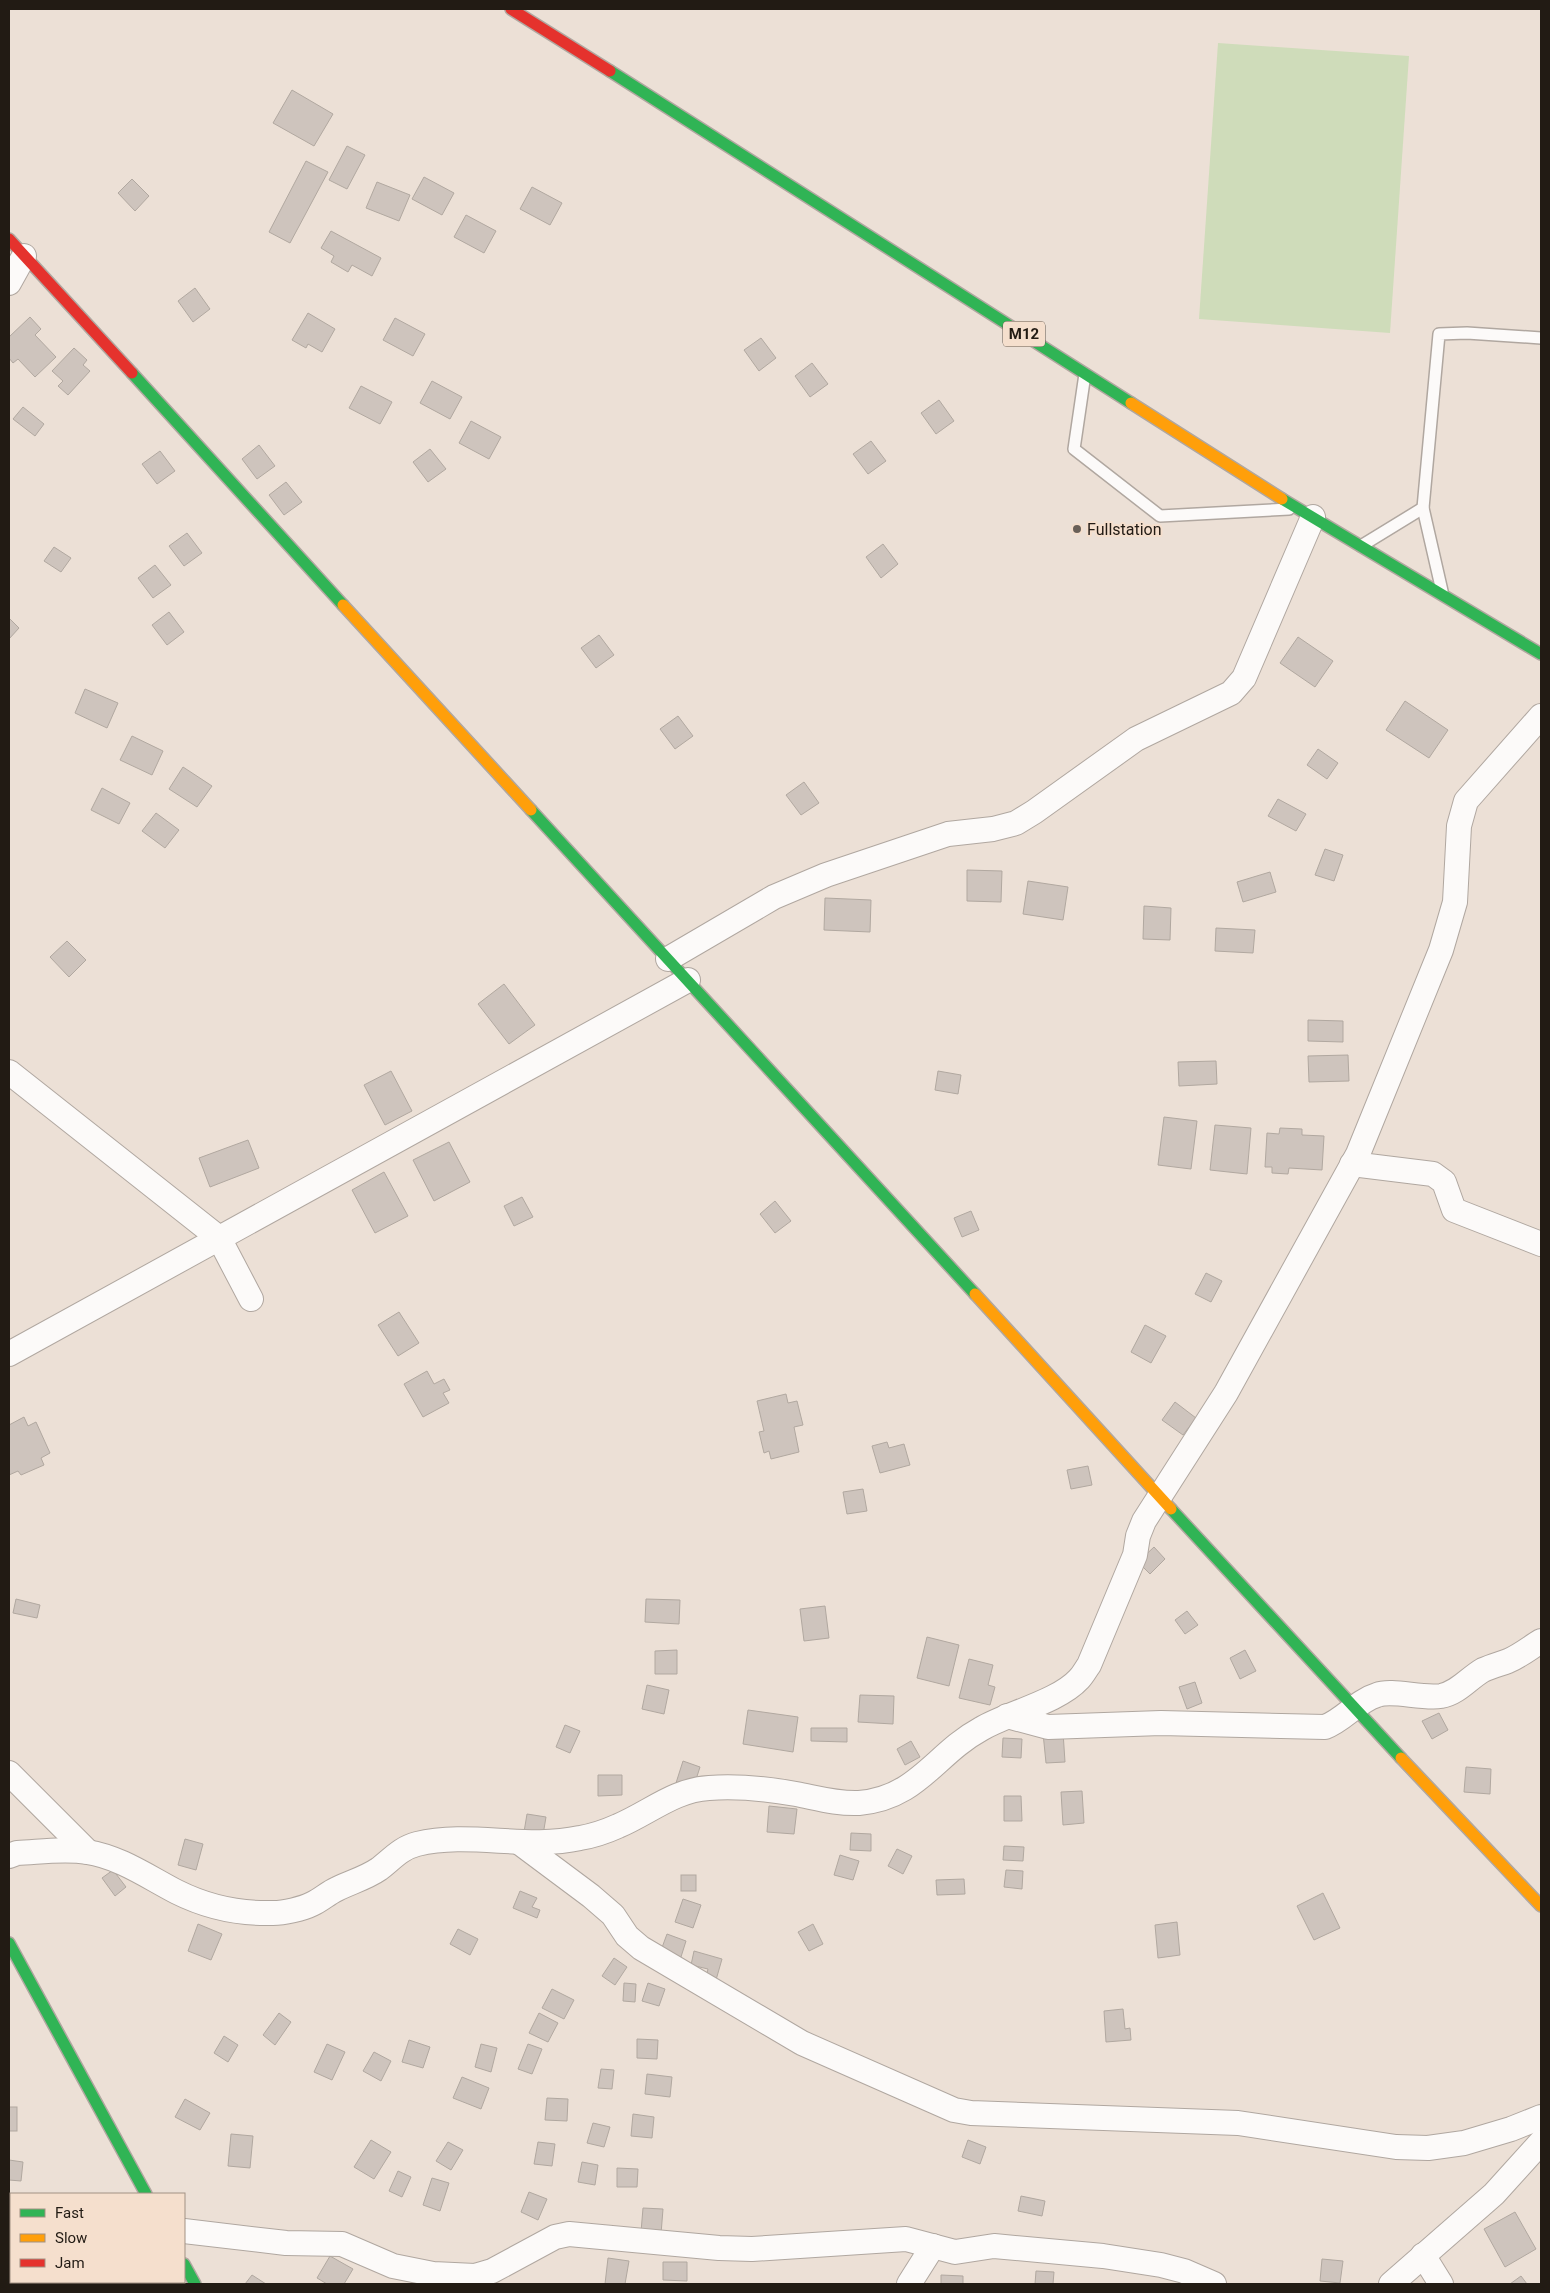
<svg xmlns="http://www.w3.org/2000/svg" width="1550" height="2293" font-family="Roboto,sans-serif">
<style>
.green{fill:#cfdcba}
.building{fill:#cec4bd;stroke:#b1a8a0}
.lines{fill:none;stroke-linecap:round;stroke-linejoin:round}
.lane-casing{stroke:#b0a7a0;stroke-width:14}
.street-casing{stroke:#b0a7a0;stroke-width:26}
.fast-casing{stroke:#b0a7a0;stroke-width:14}
.slow-casing{stroke:#b0a7a0;stroke-width:14}
.jam-casing{stroke:#b0a7a0;stroke-width:14}
.lane{stroke:#fcfaf9;stroke-width:11}
.street{stroke:#fcfaf9;stroke-width:24}
.fast{stroke:#30b455;stroke-width:11}
.slow{stroke:#ff9f0a;stroke-width:11}
.jam{stroke:#e5322d;stroke-width:11}
.poi-dot{fill:#696058;stroke:#f5dfcd;stroke-width:2}
.labels{text-anchor:middle;dominant-baseline:central;stroke-width:4;stroke-linejoin:round;paint-order:stroke}
.shield{fill:#f5dfcd;stroke:#61564c;stroke-width:1}
.shield-label{font-size:15px;font-weight:bold;fill:#221b14}
.poi-label{font-size:16px;fill:#221b14;stroke:#f5dfcd;text-anchor:start}
</style>
<rect width="100%" height="100%" fill="#ece0d6"/>
<path class="green" d="M 1218,43 L 1409,56 L 1390,333 L 1199,319 Z"/>
<g class="building">
<path d="M 292,90 L 333,114 L 314,146 L 273,123 Z"/>
<path d="M 347,146 L 365,155 L 347,189 L 329,180 Z"/>
<path d="M 306,161 L 328,172 L 290,243 L 269,232 Z"/>
<path d="M 424,177 L 454,193 L 442,215 L 412,199 Z"/>
<path d="M 132,179 L 149,196 L 135,211 L 118,193 Z"/>
<path d="M 377,182 L 410,195 L 399,221 L 366,208 Z"/>
<path d="M 532,187 L 562,203 L 550,225 L 520,209 Z"/>
<path d="M 466,215 L 496,231 L 484,253 L 454,237 Z"/>
<path d="M 331,231 L 381,258 L 372,276 L 352,265 L 348,272 L 331,262 L 334,256 L 321,248 Z"/>
<path d="M 195,288 L 210,309 L 193,322 L 178,301 Z"/>
<path d="M 308,313 L 335,329 L 322,352 L 308,344 L 306,348 L 292,340 Z"/>
<path d="M 30,317 L 41,329 L 35,335 L 56,357 L 35,377 L 18,359 L 13,363 L 9,358 L 9,337 Z"/>
<path d="M 395,318 L 425,334 L 413,356 L 383,340 Z"/>
<path d="M 761,338 L 776,358 L 759,371 L 744,350 Z"/>
<path d="M 74,348 L 87,360 L 83,365 L 90,371 L 68,395 L 58,386 L 63,381 L 52,371 Z"/>
<path d="M 812,363 L 828,384 L 810,397 L 795,376 Z"/>
<path d="M 432,381 L 462,397 L 450,419 L 420,403 Z"/>
<path d="M 361,386 L 392,402 L 380,424 L 349,408 Z"/>
<path d="M 939,400 L 954,421 L 936,434 L 921,413 Z"/>
<path d="M 23,407 L 44,424 L 35,436 L 13,419 Z"/>
<path d="M 471,421 L 501,437 L 489,459 L 459,443 Z"/>
<path d="M 871,441 L 886,461 L 868,474 L 853,454 Z"/>
<path d="M 259,445 L 275,466 L 257,479 L 242,459 Z"/>
<path d="M 430,449 L 446,469 L 428,482 L 413,462 Z"/>
<path d="M 160,451 L 175,471 L 157,484 L 142,464 Z"/>
<path d="M 286,482 L 302,502 L 284,515 L 269,495 Z"/>
<path d="M 187,533 L 202,553 L 184,566 L 169,546 Z"/>
<path d="M 883,544 L 898,564 L 881,578 L 866,557 Z"/>
<path d="M 54,547 L 71,558 L 61,572 L 44,561 Z"/>
<path d="M 155,565 L 171,585 L 153,598 L 138,578 Z"/>
<path d="M 169,612 L 184,632 L 167,645 L 152,625 Z"/>
<path d="M 9,618 L 19,628 L 9,639 Z"/>
<path d="M 599,635 L 614,655 L 596,668 L 581,648 Z"/>
<path d="M 1298,637 L 1333,661 L 1315,687 L 1280,663 Z"/>
<path d="M 85,689 L 118,703 L 107,728 L 75,713 Z"/>
<path d="M 1405,701 L 1448,730 L 1429,758 L 1386,730 Z"/>
<path d="M 678,716 L 693,736 L 675,749 L 660,729 Z"/>
<path d="M 132,736 L 163,751 L 152,775 L 120,760 Z"/>
<path d="M 1318,749 L 1338,763 L 1327,779 L 1307,765 Z"/>
<path d="M 183,767 L 212,786 L 197,807 L 169,789 Z"/>
<path d="M 804,782 L 819,803 L 801,815 L 786,795 Z"/>
<path d="M 102,788 L 130,803 L 119,824 L 91,810 Z"/>
<path d="M 1278,799 L 1306,814 L 1296,831 L 1268,816 Z"/>
<path d="M 156,813 L 179,830 L 165,848 L 142,831 Z"/>
<path d="M 1325,849 L 1343,855 L 1334,881 L 1315,875 Z"/>
<path d="M 967,870 L 1002,871 L 1001,902 L 967,901 Z"/>
<path d="M 1270,872 L 1276,892 L 1243,902 L 1237,882 Z"/>
<path d="M 1028,881 L 1068,887 L 1063,920 L 1023,914 Z"/>
<path d="M 825,898 L 871,900 L 870,932 L 824,930 Z"/>
<path d="M 1144,906 L 1171,908 L 1170,940 L 1143,939 Z"/>
<path d="M 1216,928 L 1255,930 L 1253,953 L 1215,951 Z"/>
<path d="M 67,941 L 86,960 L 69,977 L 50,957 Z"/>
<path d="M 504,984 L 535,1025 L 509,1044 L 478,1004 Z"/>
<path d="M 1308,1020 L 1343,1021 L 1343,1042 L 1308,1041 Z"/>
<path d="M 1348,1055 L 1349,1081 L 1309,1082 L 1308,1056 Z"/>
<path d="M 1216,1061 L 1217,1084 L 1179,1086 L 1178,1062 Z"/>
<path d="M 391,1071 L 412,1111 L 385,1125 L 364,1085 Z"/>
<path d="M 938,1071 L 961,1075 L 958,1094 L 935,1090 Z"/>
<path d="M 1164,1117 L 1197,1121 L 1191,1169 L 1158,1165 Z"/>
<path d="M 1215,1125 L 1251,1128 L 1247,1174 L 1210,1170 Z"/>
<path d="M 1280,1128 L 1302,1129 L 1302,1135 L 1324,1136 L 1322,1170 L 1289,1168 L 1288,1174 L 1272,1173 L 1272,1167 L 1265,1167 L 1267,1133 L 1279,1134 Z"/>
<path d="M 248,1140 L 259,1168 L 210,1187 L 199,1158 Z"/>
<path d="M 449,1142 L 470,1182 L 434,1201 L 413,1160 Z"/>
<path d="M 384,1172 L 408,1216 L 375,1233 L 352,1190 Z"/>
<path d="M 522,1197 L 533,1217 L 514,1226 L 504,1206 Z"/>
<path d="M 775,1201 L 791,1221 L 775,1233 L 760,1214 Z"/>
<path d="M 971,1211 L 979,1230 L 962,1237 L 954,1218 Z"/>
<path d="M 1206,1273 L 1222,1281 L 1211,1302 L 1195,1294 Z"/>
<path d="M 399,1312 L 419,1343 L 398,1356 L 378,1325 Z"/>
<path d="M 1145,1325 L 1166,1336 L 1151,1363 L 1131,1352 Z"/>
<path d="M 427,1371 L 434,1384 L 444,1379 L 450,1390 L 443,1393 L 449,1403 L 423,1417 L 404,1384 Z"/>
<path d="M 786,1394 L 788,1403 L 797,1401 L 803,1425 L 794,1427 L 799,1452 L 771,1459 L 769,1451 L 764,1453 L 759,1432 L 764,1431 L 757,1401 Z"/>
<path d="M 1175,1402 L 1196,1418 L 1183,1435 L 1162,1420 Z"/>
<path d="M 24,1417 L 28,1426 L 36,1422 L 50,1453 L 41,1458 L 44,1465 L 21,1475 L 18,1471 L 9,1475 L 9,1425 Z"/>
<path d="M 887,1442 L 889,1448 L 904,1444 L 910,1465 L 880,1473 L 872,1446 Z"/>
<path d="M 1088,1466 L 1092,1485 L 1071,1489 L 1067,1470 Z"/>
<path d="M 863,1489 L 867,1511 L 847,1514 L 843,1492 Z"/>
<path d="M 1154,1547 L 1165,1559 L 1150,1574 L 1138,1562 Z"/>
<path d="M 16,1599 L 40,1605 L 37,1618 L 13,1613 Z"/>
<path d="M 646,1599 L 680,1600 L 679,1624 L 645,1622 Z"/>
<path d="M 825,1606 L 829,1638 L 804,1641 L 800,1609 Z"/>
<path d="M 1187,1611 L 1198,1625 L 1185,1634 L 1175,1620 Z"/>
<path d="M 927,1637 L 959,1645 L 949,1686 L 917,1678 Z"/>
<path d="M 677,1650 L 677,1674 L 655,1674 L 655,1651 Z"/>
<path d="M 1245,1650 L 1256,1671 L 1240,1679 L 1230,1658 Z"/>
<path d="M 969,1659 L 993,1665 L 988,1685 L 995,1687 L 990,1705 L 959,1698 Z"/>
<path d="M 1195,1682 L 1202,1703 L 1187,1709 L 1179,1687 Z"/>
<path d="M 647,1685 L 669,1690 L 664,1714 L 642,1709 Z"/>
<path d="M 860,1695 L 894,1696 L 893,1724 L 858,1722 Z"/>
<path d="M 748,1710 L 798,1717 L 793,1752 L 743,1744 Z"/>
<path d="M 1439,1713 L 1448,1730 L 1432,1739 L 1422,1721 Z"/>
<path d="M 565,1725 L 580,1731 L 570,1753 L 556,1747 Z"/>
<path d="M 811,1728 L 847,1728 L 847,1742 L 811,1741 Z"/>
<path d="M 1063,1732 L 1065,1762 L 1046,1763 L 1043,1733 Z"/>
<path d="M 1003,1738 L 1022,1739 L 1021,1758 L 1002,1757 Z"/>
<path d="M 911,1741 L 920,1757 L 905,1765 L 897,1749 Z"/>
<path d="M 683,1761 L 700,1767 L 693,1789 L 676,1783 Z"/>
<path d="M 1466,1767 L 1491,1769 L 1490,1794 L 1464,1792 Z"/>
<path d="M 598,1775 L 622,1775 L 622,1795 L 598,1796 Z"/>
<path d="M 1082,1791 L 1084,1823 L 1063,1825 L 1061,1792 Z"/>
<path d="M 1004,1796 L 1021,1796 L 1022,1821 L 1004,1821 Z"/>
<path d="M 769,1806 L 797,1809 L 794,1834 L 767,1832 Z"/>
<path d="M 527,1814 L 546,1817 L 542,1841 L 523,1838 Z"/>
<path d="M 851,1833 L 871,1834 L 871,1851 L 850,1850 Z"/>
<path d="M 185,1839 L 203,1844 L 196,1870 L 178,1865 Z"/>
<path d="M 1004,1846 L 1024,1847 L 1023,1861 L 1003,1860 Z"/>
<path d="M 897,1849 L 912,1856 L 903,1874 L 888,1866 Z"/>
<path d="M 840,1855 L 859,1861 L 853,1880 L 834,1875 Z"/>
<path d="M 113,1870 L 126,1887 L 115,1896 L 102,1878 Z"/>
<path d="M 1006,1870 L 1023,1871 L 1022,1889 L 1004,1887 Z"/>
<rect x="681" y="1875" width="15" height="16"/>
<path d="M 964,1879 L 965,1894 L 937,1895 L 936,1880 Z"/>
<path d="M 520,1891 L 537,1898 L 532,1907 L 540,1910 L 537,1918 L 513,1908 Z"/>
<path d="M 1323,1893 L 1340,1928 L 1314,1940 L 1297,1906 Z"/>
<path d="M 683,1899 L 701,1905 L 693,1928 L 675,1922 Z"/>
<path d="M 1177,1922 L 1180,1955 L 1158,1958 L 1155,1925 Z"/>
<path d="M 198,1924 L 222,1934 L 211,1960 L 188,1951 Z"/>
<path d="M 813,1924 L 823,1944 L 809,1951 L 798,1932 Z"/>
<path d="M 458,1929 L 478,1939 L 470,1955 L 450,1944 Z"/>
<path d="M 667,1934 L 686,1941 L 680,1960 L 660,1953 Z"/>
<path d="M 694,1951 L 722,1959 L 716,1980 L 706,1977 L 708,1969 L 691,1965 Z"/>
<path d="M 614,1958 L 627,1967 L 615,1985 L 602,1976 Z"/>
<path d="M 624,1983 L 636,1984 L 635,2002 L 623,2001 Z"/>
<path d="M 648,1983 L 665,1989 L 659,2006 L 642,2001 Z"/>
<path d="M 552,1989 L 574,2000 L 564,2019 L 542,2008 Z"/>
<path d="M 1123,2009 L 1125,2029 L 1130,2028 L 1131,2040 L 1106,2042 L 1104,2011 Z"/>
<path d="M 279,2013 L 291,2022 L 275,2045 L 263,2035 Z"/>
<path d="M 539,2013 L 558,2023 L 548,2042 L 529,2033 Z"/>
<path d="M 224,2036 L 238,2045 L 228,2062 L 214,2053 Z"/>
<path d="M 637,2039 L 658,2040 L 657,2059 L 637,2058 Z"/>
<path d="M 409,2040 L 430,2047 L 423,2068 L 402,2062 Z"/>
<path d="M 327,2044 L 345,2052 L 332,2080 L 314,2072 Z"/>
<path d="M 481,2044 L 497,2048 L 491,2072 L 475,2067 Z"/>
<path d="M 528,2044 L 542,2049 L 532,2074 L 518,2069 Z"/>
<path d="M 374,2052 L 391,2061 L 381,2081 L 363,2071 Z"/>
<path d="M 601,2069 L 614,2070 L 612,2089 L 598,2088 Z"/>
<path d="M 647,2074 L 672,2077 L 670,2097 L 645,2094 Z"/>
<path d="M 462,2077 L 489,2088 L 481,2109 L 453,2098 Z"/>
<path d="M 547,2098 L 568,2099 L 567,2121 L 545,2120 Z"/>
<path d="M 185,2099 L 210,2113 L 200,2130 L 175,2117 Z"/>
<rect x="9" y="2107" width="8" height="24"/>
<path d="M 633,2114 L 654,2117 L 652,2138 L 631,2136 Z"/>
<path d="M 593,2123 L 610,2127 L 604,2147 L 587,2143 Z"/>
<path d="M 231,2134 L 253,2136 L 250,2168 L 228,2166 Z"/>
<path d="M 371,2140 L 391,2152 L 374,2179 L 354,2167 Z"/>
<path d="M 968,2140 L 986,2147 L 980,2164 L 962,2157 Z"/>
<path d="M 448,2142 L 463,2150 L 451,2170 L 436,2161 Z"/>
<path d="M 538,2142 L 555,2144 L 552,2166 L 534,2164 Z"/>
<path d="M 9,2160 L 23,2162 L 21,2181 L 9,2180 Z"/>
<path d="M 582,2162 L 598,2165 L 595,2185 L 578,2182 Z"/>
<path d="M 617,2168 L 638,2169 L 637,2187 L 617,2187 Z"/>
<path d="M 398,2171 L 411,2177 L 402,2197 L 389,2191 Z"/>
<path d="M 432,2178 L 449,2183 L 440,2211 L 423,2205 Z"/>
<path d="M 529,2192 L 547,2199 L 538,2220 L 521,2212 Z"/>
<path d="M 1021,2196 L 1045,2201 L 1042,2216 L 1018,2211 Z"/>
<path d="M 643,2208 L 663,2209 L 661,2234 L 641,2232 Z"/>
<path d="M 1515,2212 L 1536,2249 L 1505,2267 L 1484,2229 Z"/>
<path d="M 330,2256 L 353,2269 L 344,2284 L 327,2284 L 317,2278 Z"/>
<path d="M 608,2258 L 629,2261 L 625,2284 L 605,2284 Z"/>
<path d="M 1322,2259 L 1343,2261 L 1340,2283 L 1320,2281 Z"/>
<path d="M 663,2262 L 687,2262 L 687,2281 L 663,2280 Z"/>
<path d="M 1036,2271 L 1054,2272 L 1053,2284 L 1035,2284 Z"/>
<path d="M 252,2275 L 266,2284 L 245,2284 Z"/>
<path d="M 941,2275 L 963,2276 L 963,2284 L 941,2284 Z"/>
<path d="M 1521,2276 L 1527,2284 L 1510,2284 Z"/>
<rect x="52" y="2282" width="25" height="2"/>
</g>
<g class="lines">
<defs>
<g id="lane">
<path d="M 1085,374 L 1074,449 L 1160,516 L 1289,509"/>
<path d="M 1361,546 L 1423,508"/>
<path d="M 1442,591 L 1423,508 L 1439,334 L 1467,333 L 1541,338"/>
</g>
<g id="street">
<path d="M 9,283 L 24,256"/>
<path d="M 668,959 L 774,897 L 826,875 L 948,834 L 993,829 L 1016,823 L 1034,812 L 1136,739 L 1231,693 L 1244,678 L 1313,517"/>
<path d="M 9,1072 L 219,1238 L 251,1299"/>
<path d="M 1352,1164 L 1433,1174 L 1444,1182 L 1454,1210 L 1541,1244"/>
<path d="M 9,1354 L 688,980"/>
<path d="M 1007,1716 L 1048,1727 L 1161,1723 L 1325,1727 C 1344,1720 1357,1701 1377,1695 C 1392,1689 1421,1699 1441,1696 C 1458,1693 1469,1678 1483,1670 C 1492,1666 1500,1664 1508,1661 C 1520,1656 1531,1647 1541,1641"/>
<path d="M 9,1773 L 88,1852"/>
<path d="M 520,1843 L 591,1896 L 613,1915 L 627,1936 L 641,1948 L 802,2043 L 954,2110 L 971,2113 L 1238,2123 L 1396,2147 L 1428,2148 L 1464,2143 L 1511,2129 L 1541,2117"/>
<path d="M 9,1856 L 17,1853 C 40,1852 65,1848 87,1852 C 120,1857 148,1877 177,1892 C 207,1907 239,1914 273,1913 C 284,1913 302,1909 312,1904 C 321,1900 328,1893 337,1889 C 351,1882 366,1878 379,1869 C 392,1859 401,1848 417,1844 C 469,1831 526,1850 580,1838 C 592,1836 607,1831 618,1826 C 649,1813 674,1790 709,1788 C 737,1786 768,1789 796,1794 C 817,1798 837,1804 859,1803 C 918,1798 935,1754 981,1729 C 1008,1713 1058,1702 1079,1679 C 1083,1675 1086,1669 1089,1665 L 1135,1555 L 1138,1536 L 1144,1521 L 1226,1393 L 1358,1154 L 1441,950 L 1455,902 L 1459,826 L 1466,801 L 1541,716"/>
<path d="M 184,2231 L 286,2243 L 342,2244 L 393,2266 L 433,2274 L 475,2276 L 492,2271 L 555,2237 L 569,2234 L 719,2248 L 752,2249 L 906,2239 L 955,2252 L 994,2246 L 1103,2256 L 1161,2265 L 1184,2271 L 1214,2284"/>
<path d="M 1423,2255 L 1441,2284"/>
<path d="M 9,2260 L 11,2259"/>
<path d="M 909,2284 L 933,2246"/>
<path d="M 1391,2284 L 1494,2194 L 1541,2142"/>
</g>
<g id="fast">
<path d="M 610,71 L 1131,403"/>
<path d="M 132,373 L 343,605"/>
<path d="M 1282,499 L 1541,654"/>
<path d="M 531,810 L 975,1294"/>
<path d="M 1171,1509 L 1401,1758"/>
<path d="M 9,1943 L 146,2194"/>
<path d="M 184,2264 L 195,2284"/>
</g>
<g id="slow">
<path d="M 1131,403 L 1282,499"/>
<path d="M 343,605 L 531,810"/>
<path d="M 975,1294 L 1171,1509"/>
<path d="M 1401,1758 L 1541,1906"/>
</g>
<g id="jam">
<path d="M 511,9 L 610,71"/>
<path d="M 9,239 L 132,373"/>
</g>
</defs>
<use href="#lane" class="lane-casing"/>
<use href="#street" class="street-casing"/>
<use href="#fast" class="fast-casing"/>
<use href="#slow" class="slow-casing"/>
<use href="#jam" class="jam-casing"/>
<use href="#lane" class="lane"/>
<use href="#street" class="street"/>
<use href="#fast" class="fast"/>
<use href="#slow" class="slow"/>
<use href="#jam" class="jam"/>
</g>
<circle class="poi-dot" cx="1077" cy="529" r="5"/>
<g class="labels">
<rect class="shield" x="1003" y="321.5" width="42" height="25" rx="4"/>
<g class="shield-label">
<text x="1024" y="334">M12</text>
</g>
<g class="poi-label">
<text x="1087" y="529">Fullstation</text>
</g>
</g>
<rect width="1550" height="2293" fill="none" stroke="#221b14" stroke-width="20"/>
<rect x="10" y="2193" width="175" height="90" fill="#f5dfcd" stroke="#a19183"/>
<rect x="20" y="2209" width="25" height="8" fill="#30b455" stroke="#a19183"/>
<text x="55" y="2218" font-size="15" fill="#221b14">Fast</text>
<rect x="20" y="2234" width="25" height="8" fill="#ff9f0a" stroke="#a19183"/>
<text x="55" y="2243" font-size="15" fill="#221b14">Slow</text>
<rect x="20" y="2259" width="25" height="8" fill="#e5322d" stroke="#a19183"/>
<text x="55" y="2268" font-size="15" fill="#221b14">Jam</text>
</svg>
